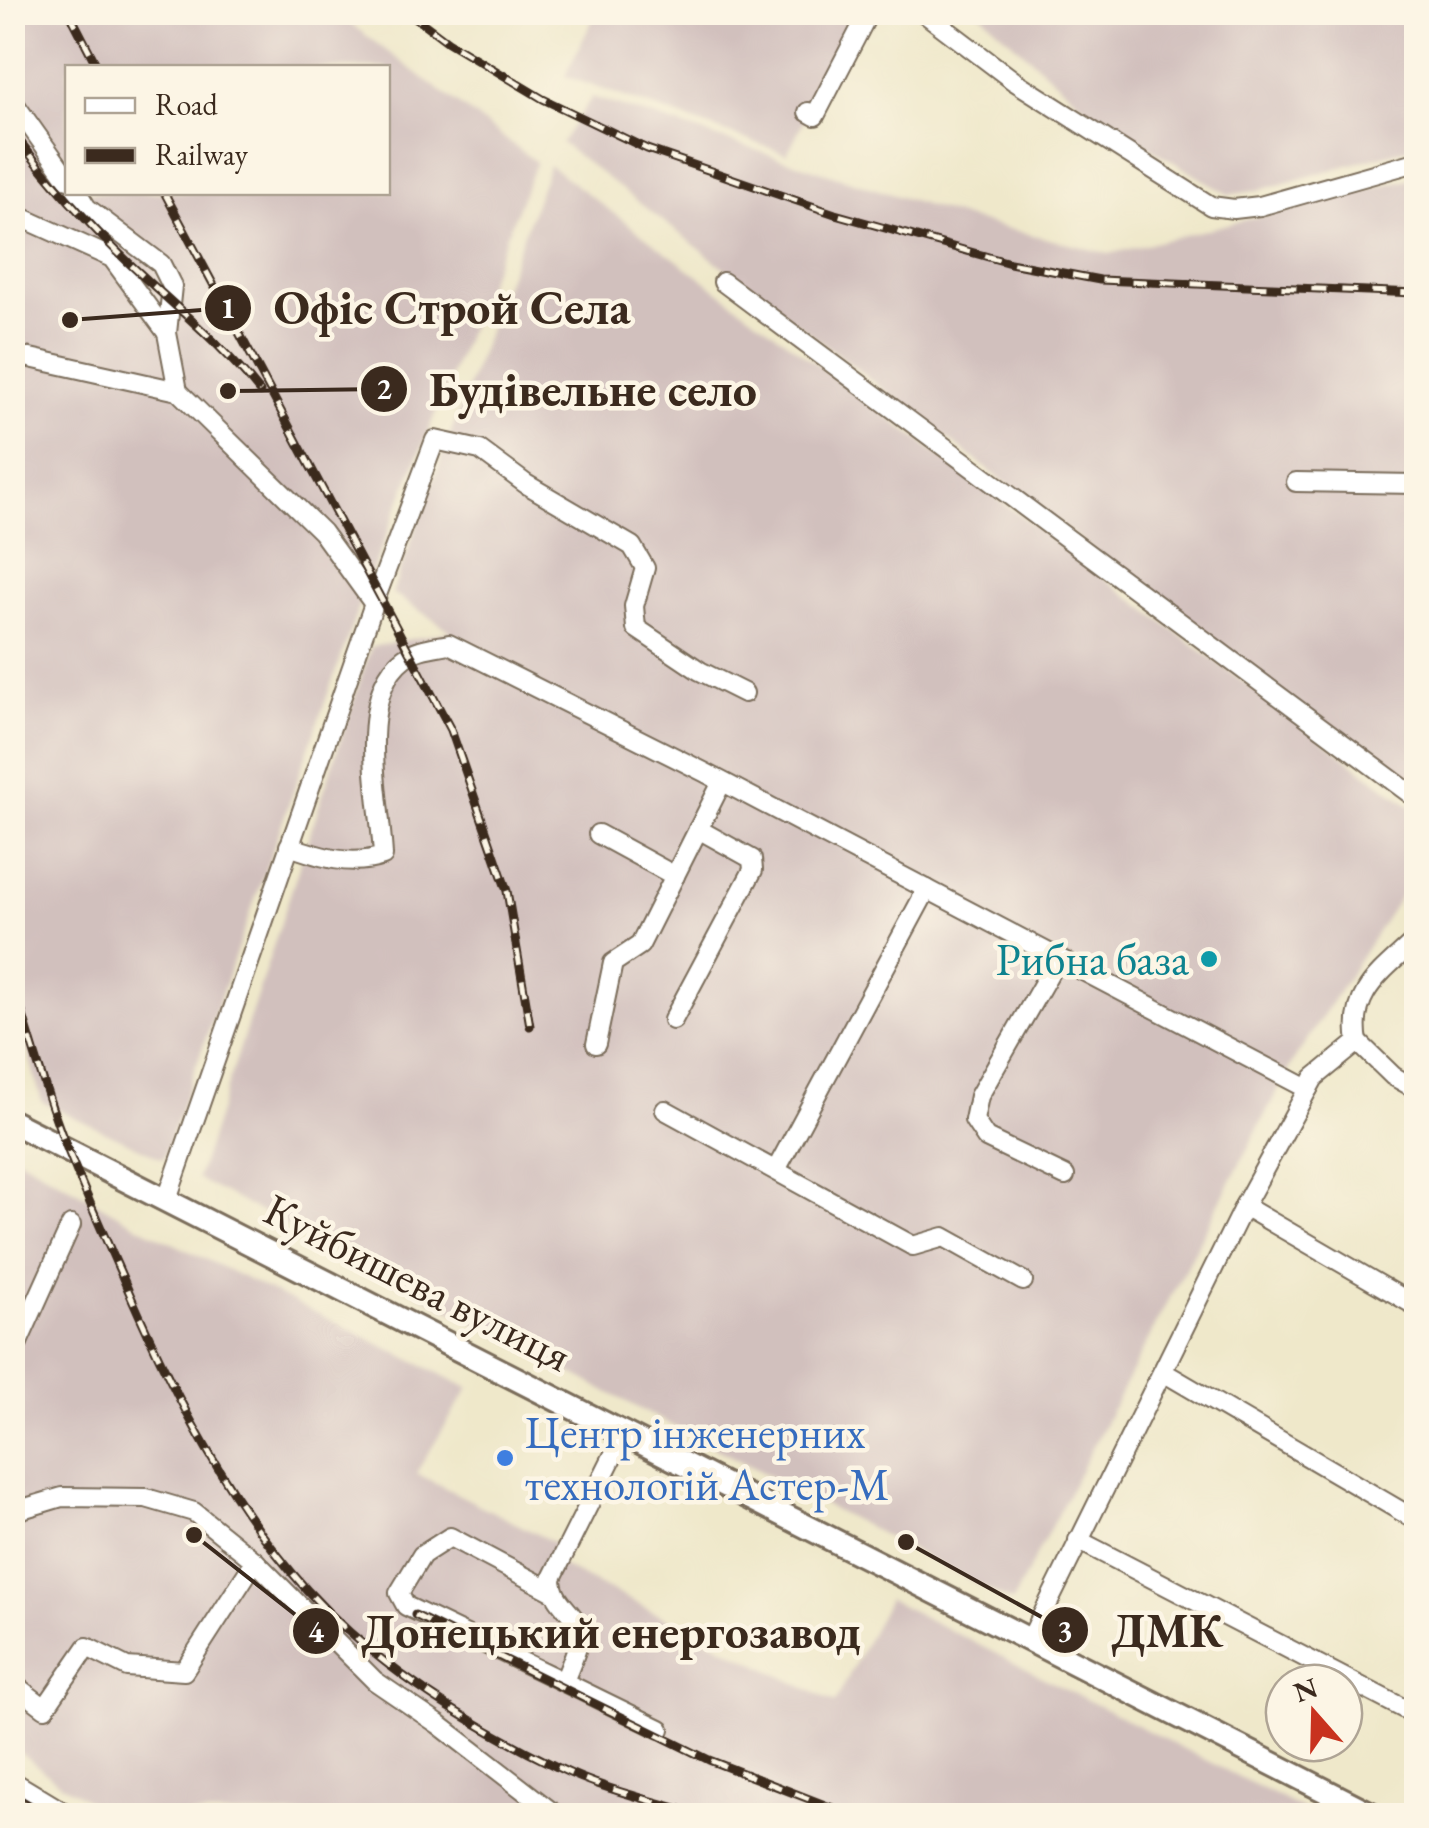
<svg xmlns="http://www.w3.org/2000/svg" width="1429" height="1828" font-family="'EB Garamond',serif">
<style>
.industrial{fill:#d1c0bd;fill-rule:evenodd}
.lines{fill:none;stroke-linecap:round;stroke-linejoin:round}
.minor-casing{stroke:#7a6c5a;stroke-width:22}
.major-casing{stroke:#7a6c5a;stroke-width:28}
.minor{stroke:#fff;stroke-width:18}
.major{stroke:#fff;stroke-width:22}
.tram{stroke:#3b2a1e;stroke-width:2.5}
.rail-casing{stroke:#3b2a1e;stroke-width:9}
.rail{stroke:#fcf5e5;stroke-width:5;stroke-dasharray:15;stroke-linecap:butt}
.culture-dot{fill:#0f9aa8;stroke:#fcf5e5;stroke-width:4}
.shop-dot{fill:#3f7fe0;stroke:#fcf5e5;stroke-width:4}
.labels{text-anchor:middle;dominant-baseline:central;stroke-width:9;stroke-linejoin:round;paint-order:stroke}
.culture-label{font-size:45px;fill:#0d838f;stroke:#fcf5e5;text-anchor:end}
.street-label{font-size:45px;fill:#3b2a1e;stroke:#fcf5e5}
.shop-label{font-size:45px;fill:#366cbe;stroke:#fcf5e5;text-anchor:start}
.leader{fill:none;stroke:#3b2a1e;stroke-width:4}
.callout-dot{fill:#3b2a1e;stroke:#fcf5e5;stroke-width:4}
.mark-label{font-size:30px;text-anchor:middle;font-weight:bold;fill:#fff}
.callout-label{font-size:48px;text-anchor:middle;font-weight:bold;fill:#3b2a1e;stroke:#fcf5e5;stroke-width:9;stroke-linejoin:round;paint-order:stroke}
</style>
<rect width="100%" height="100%" fill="#fcf5e5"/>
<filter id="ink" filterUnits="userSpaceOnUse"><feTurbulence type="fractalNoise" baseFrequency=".01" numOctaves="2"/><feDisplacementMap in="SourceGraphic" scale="20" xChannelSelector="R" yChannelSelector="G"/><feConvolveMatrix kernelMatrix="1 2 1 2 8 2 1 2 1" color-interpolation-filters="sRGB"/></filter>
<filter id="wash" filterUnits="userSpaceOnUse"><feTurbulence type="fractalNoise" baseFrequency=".0048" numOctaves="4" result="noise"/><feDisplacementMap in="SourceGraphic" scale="40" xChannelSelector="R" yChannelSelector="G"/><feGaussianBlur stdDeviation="2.25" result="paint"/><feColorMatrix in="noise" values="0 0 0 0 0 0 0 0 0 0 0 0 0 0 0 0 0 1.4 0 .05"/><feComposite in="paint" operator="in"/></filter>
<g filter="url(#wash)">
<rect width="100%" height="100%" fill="#efe8ca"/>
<g class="industrial">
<path d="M 13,13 L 336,13 L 536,162 L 365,589 L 163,1159 L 42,1102 L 13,1001 ZM 68,68 L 388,68 L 388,192 L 68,192 Z"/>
<path d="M 596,13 L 858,13 L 787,154 L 565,76 Z"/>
<path d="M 980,13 L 1416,13 L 1416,146 L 1257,191 L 1229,195 L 1090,112 Z"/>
<path d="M 592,97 L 965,218 L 1109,254 L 1416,177 L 1416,797 L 561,143 Z"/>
<path d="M 549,165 L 1416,810 L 1416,872 L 1291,1065 L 1012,1602 L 197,1179 L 371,647 L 451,631 L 392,593 Z"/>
<path d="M 12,1154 L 140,1227 L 469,1388 L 416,1473 L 559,1545 L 552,1561 L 835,1703 L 888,1599 L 1314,1815 L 111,1815 L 59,1783 L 13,1747 Z"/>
</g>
</g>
<g filter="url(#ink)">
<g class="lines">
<defs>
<g id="minor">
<path d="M 923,12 L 1014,81 L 1211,206 L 1234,209 L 1260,206 L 1416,162"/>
<path d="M 12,100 L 68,179"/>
<path d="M 808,112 L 815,116 L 869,12"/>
<path d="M 77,192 L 87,208 L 161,264 L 172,286 L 167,333 L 178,391"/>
<path d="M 12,213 L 112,258 L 167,333"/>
<path d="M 723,282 L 1416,798"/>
<path d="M 12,354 L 178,391 L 322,532 L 374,604"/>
<path d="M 1296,482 L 1416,484"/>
<path d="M 598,834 L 675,876"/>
<path d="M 289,846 C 320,857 351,867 383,856 C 381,802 354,696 404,658 C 417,648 434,647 449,644 L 704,772 L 1308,1089"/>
<path d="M 1058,958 L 979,1096 L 974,1120 L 986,1138 L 1065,1176"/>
<path d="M 673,1020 L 753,870 L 752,859 L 698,829"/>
<path d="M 1358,1042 L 1393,1076 L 1416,1089"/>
<path d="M 596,1044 L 613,963 L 640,945 L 722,782"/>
<path d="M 665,1110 L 913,1246 L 944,1237 L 1023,1281"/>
<path d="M 776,1170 L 927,889"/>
<path d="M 167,1199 L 378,592 L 435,440 L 480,450 L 526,484 L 632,546 L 645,568 L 634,606 L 636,628 L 700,671 L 744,693"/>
<path d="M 1244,1206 L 1416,1306"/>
<path d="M 12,1356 L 71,1225"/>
<path d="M 1163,1372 L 1416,1520"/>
<path d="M 625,1432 L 552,1578 C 552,1606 580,1613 579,1634 C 579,1649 569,1667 564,1682 L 660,1729"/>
<path d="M 12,1512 L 62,1497 L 146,1498 L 194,1512 L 255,1561 L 375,1681 L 438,1724 L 557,1816"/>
<path d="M 1078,1540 L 1416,1715"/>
<path d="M 552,1591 L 450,1537 L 422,1555 L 399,1593 L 406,1606 L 564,1682"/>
<path d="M 1031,1638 L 1244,1206 L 1314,1078 L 1358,1042 C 1349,991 1383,972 1416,940"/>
<path d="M 12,1683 L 45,1708 L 87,1647 L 127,1667 L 184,1671 L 255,1561"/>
<path d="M 12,1781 L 70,1816"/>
<path d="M 12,1809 L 23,1816"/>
</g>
<path id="major" d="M 12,1122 L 1375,1816"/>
</defs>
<use href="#minor" class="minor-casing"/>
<use href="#major" class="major-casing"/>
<use href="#minor" class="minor"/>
<use href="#major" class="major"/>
<path class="tram" d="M 12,1791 L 54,1816"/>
<defs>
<g id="rail">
<path d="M 69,12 L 98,68"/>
<path d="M 408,12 L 448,42 L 543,99 L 647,149 L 835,214 L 1010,263 L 1100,280 L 1416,293"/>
<path d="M 12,131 C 48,179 86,222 129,263 C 173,305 222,344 260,392"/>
<path d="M 164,192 L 451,730 L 507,891 L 530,1026"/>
<path d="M 12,981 C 31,1038 46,1098 69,1153 C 88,1200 109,1246 129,1292 C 176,1399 229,1503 307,1590 C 376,1666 468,1724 559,1768 C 604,1790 655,1801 703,1816"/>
<path d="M 415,1615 L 709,1760 L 853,1816"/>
</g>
</defs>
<use href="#rail" class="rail-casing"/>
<use href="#rail" class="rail"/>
</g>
</g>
<circle class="culture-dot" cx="1209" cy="959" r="10"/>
<circle class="shop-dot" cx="505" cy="1458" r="10"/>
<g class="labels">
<g class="culture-label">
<text x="1189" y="959">Рибна база</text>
</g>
<g class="street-label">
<text transform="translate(418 1282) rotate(27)">Куйбишева вулиця</text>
</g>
<g class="shop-label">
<text x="525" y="1432">Центр інженерних<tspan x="525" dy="52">технологій Астер-М</tspan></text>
</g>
</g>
<path class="leader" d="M70 320L228 308M228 391L384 389M906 1542L1065 1630M194 1535L316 1631"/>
<g class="callout-dot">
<circle cx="70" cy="320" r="10"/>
<circle cx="228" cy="391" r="10"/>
<circle cx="906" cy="1542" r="10"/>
<circle cx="194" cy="1535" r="10"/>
<circle cx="228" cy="308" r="25"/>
<circle cx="384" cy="389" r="25"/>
<circle cx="1065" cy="1630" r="25"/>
<circle cx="316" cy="1631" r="25"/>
</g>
<g class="mark-label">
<text x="228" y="318">1</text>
<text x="384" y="399">2</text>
<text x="1065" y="1641">3</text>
<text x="316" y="1642">4</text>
</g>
<g class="callout-label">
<text x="452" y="324">Офіс Строй Села</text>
<text x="593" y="406">Будівельне село</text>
<text x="1167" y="1647">ДМК</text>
<text x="611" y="1648">Донецький енергозавод</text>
</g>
<rect width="1429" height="1828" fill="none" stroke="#fcf5e5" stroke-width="50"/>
<rect x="65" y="65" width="325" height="130" fill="#fcf5e5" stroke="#afa495" stroke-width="2.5"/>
<rect x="85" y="98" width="50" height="15" fill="#ffffff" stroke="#afa495" stroke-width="2.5"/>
<text x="155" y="115" font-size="30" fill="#3b2a1e">Road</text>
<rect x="85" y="148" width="50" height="15" fill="#3b2a1e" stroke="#afa495" stroke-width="2.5"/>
<text x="155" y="165" font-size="30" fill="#3b2a1e">Railway</text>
<g transform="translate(1314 1713) rotate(340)"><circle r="48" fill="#fcf5e5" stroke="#afa495" stroke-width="2.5"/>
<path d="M0-8L18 38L0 25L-18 38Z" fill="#c8321e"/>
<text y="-15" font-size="28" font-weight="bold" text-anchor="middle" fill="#3b2a1e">N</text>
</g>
</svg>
